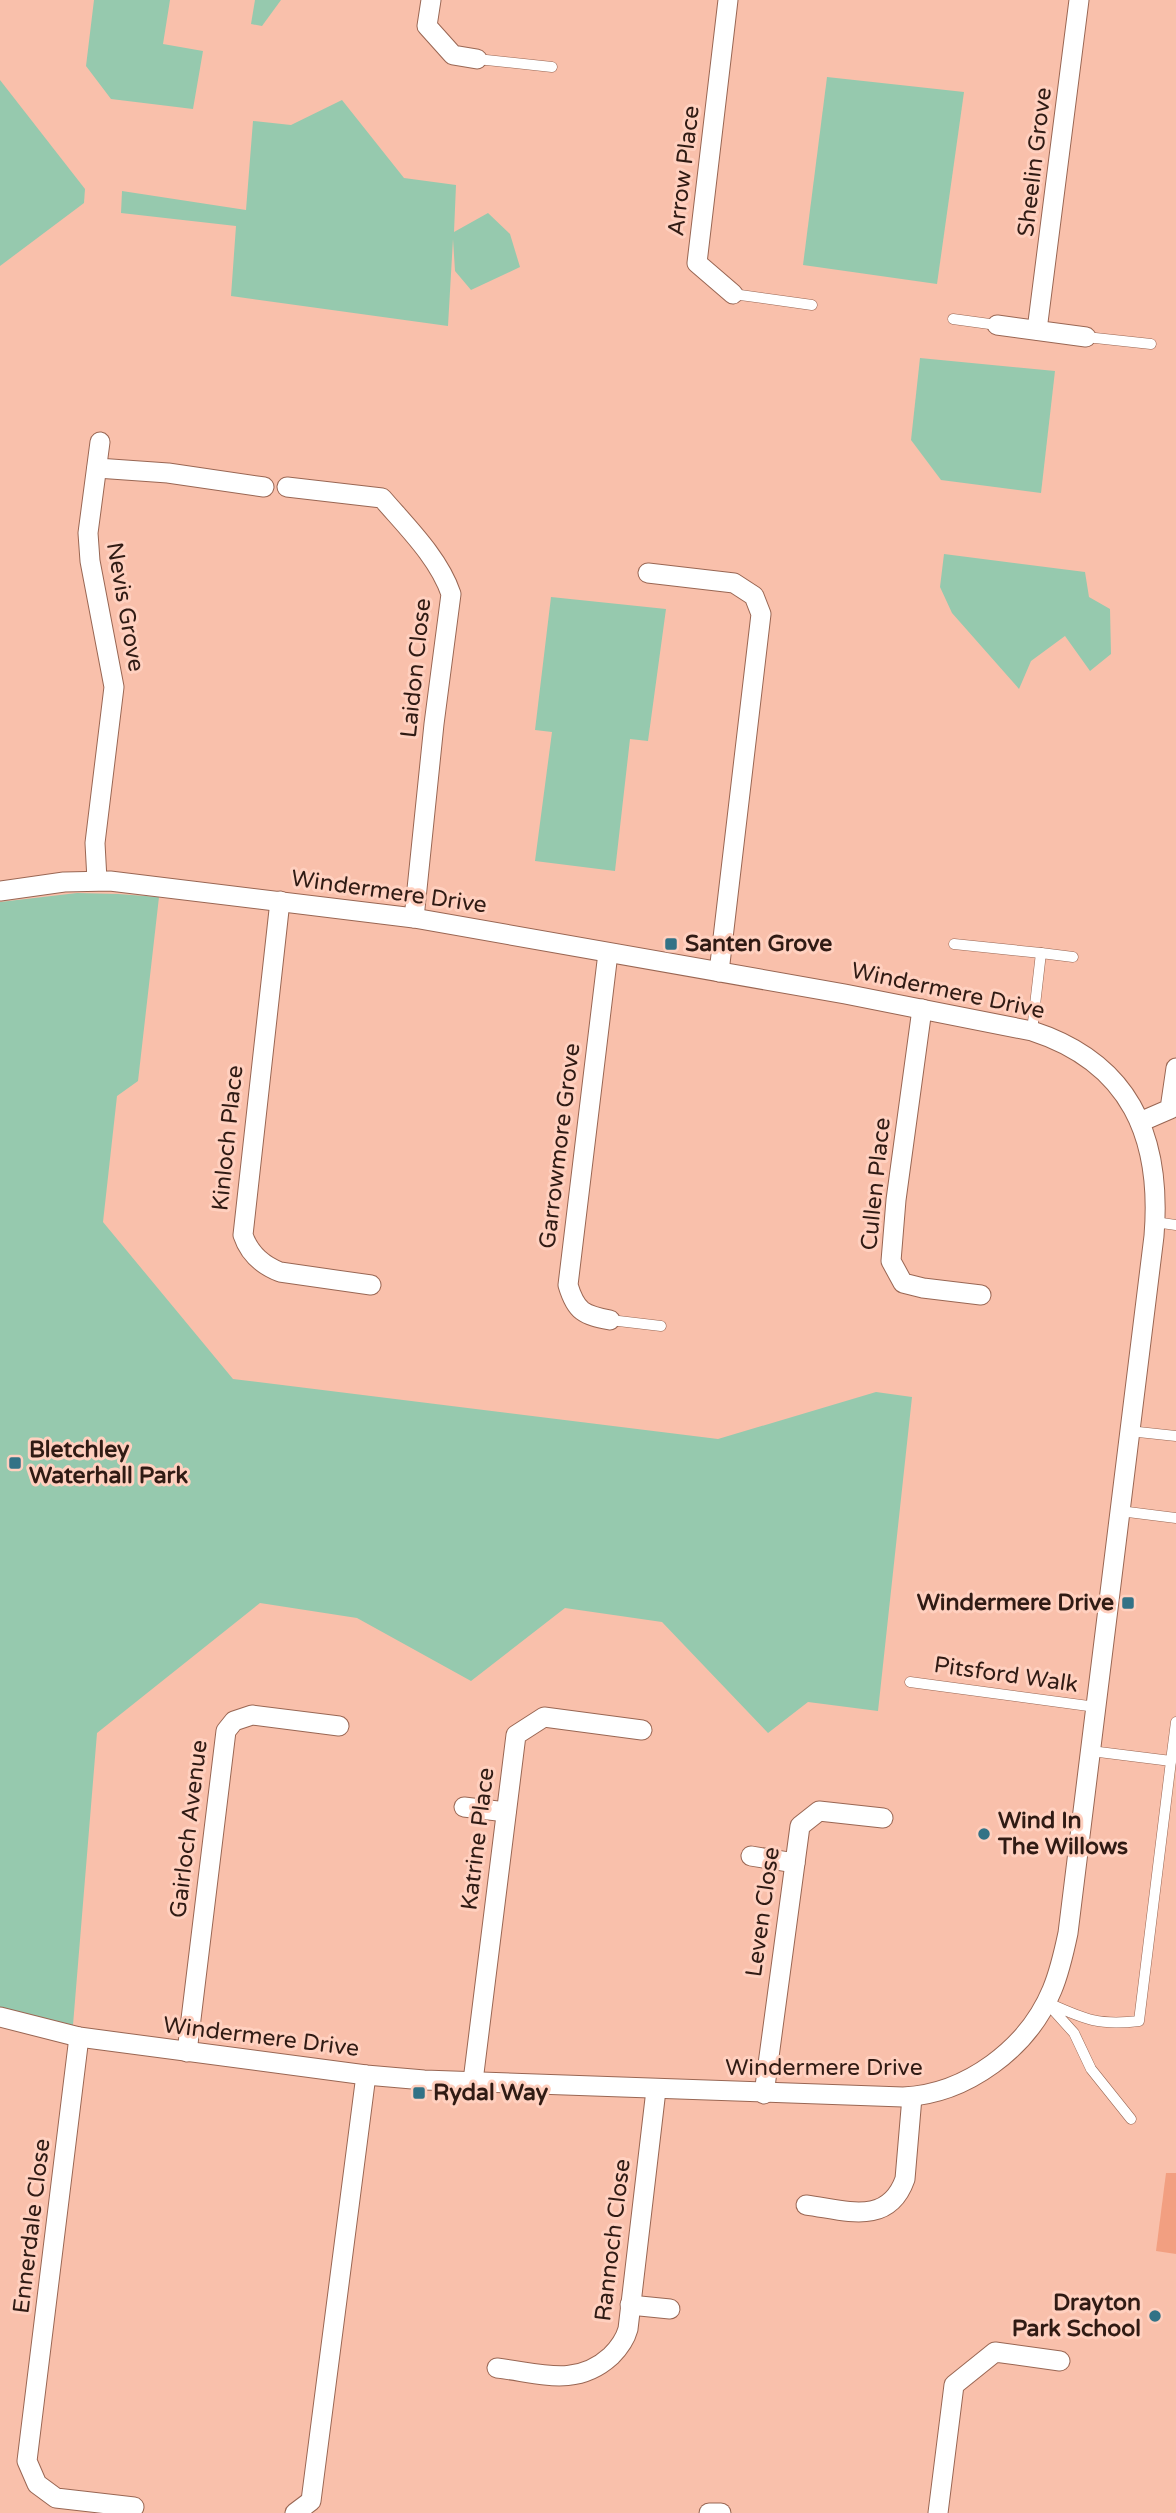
<svg xmlns="http://www.w3.org/2000/svg" width="1176" height="2513" font-family="'Varela Round',sans-serif">
<style>
.green{fill:#96c9ae}
.building{fill:#f29f81}
.lines{fill:none;stroke-linecap:round;stroke-linejoin:round}
.lane-casing{stroke:#996653;stroke-width:11}
.street-casing{stroke:#996653;stroke-width:21}
.lane{stroke:#fff;stroke-width:10}
.street{stroke:#fff;stroke-width:19}
.poi-dot{fill:#327286;stroke:#ffd0bf;stroke-width:2.5}
.labels{text-anchor:middle;dominant-baseline:central;stroke-width:6;stroke-linejoin:round;paint-order:stroke}
.street-label{font-size:23px;fill:#301b14;stroke:#ffd0bf}
.poi-label{font-size:23px;font-weight:bold;fill:#301b14;stroke:#ffd0bf;text-anchor:start}
</style>
<rect width="100%" height="100%" fill="#f9c0ab"/>
<g class="green">
<path d="M 94,0 L 170,0 L 163,44 L 203,51 L 193,109 L 111,99 L 86,66 Z"/>
<path d="M 255,0 L 281,0 L 262,26 L 251,24 Z"/>
<path d="M 827,77 L 964,92 L 937,284 L 803,265 Z"/>
<path d="M 0,80 L 85,189 L 84,203 L 0,266 Z"/>
<path d="M 342,100 L 404,178 L 456,185 L 454,232 L 488,213 L 510,234 L 520,267 L 471,290 L 455,271 L 453,239 L 448,326 L 231,296 L 236,226 L 121,213 L 122,191 L 246,210 L 253,121 L 291,125 Z"/>
<path d="M 920,358 L 1055,371 L 1041,493 L 941,480 L 911,440 Z"/>
<path d="M 944,554 L 1085,572 L 1089,597 L 1110,609 L 1111,654 L 1090,671 L 1065,636 L 1031,661 L 1019,689 L 952,613 L 940,587 Z"/>
<path d="M 551,597 L 666,609 L 648,741 L 630,739 L 615,871 L 535,861 L 552,732 L 535,730 Z"/>
<path d="M 77,893 L 118,894 L 159,897 L 138,1081 L 117,1096 L 103,1222 L 233,1379 L 718,1439 L 876,1392 L 912,1397 L 878,1711 L 808,1702 L 768,1733 L 662,1622 L 565,1608 L 471,1681 L 357,1618 L 260,1603 L 97,1733 L 73,2025 L 0,2007 L 0,902 Z"/>
</g>
<path class="building" d="M 1166,2173 L 1176,2173 L 1176,2254 L 1156,2251 Z"/>
<g class="lines">
<defs>
<g id="lane">
<path d="M 477,59 L 552,67"/>
<path d="M 733,294 L 812,305"/>
<path d="M 953,319 L 997,325"/>
<path d="M 1086,337 L 1151,344"/>
<path d="M 954,944 L 1041,953 L 1032,1031"/>
<path d="M 1041,953 L 1073,957"/>
<path d="M 1155,1222 L 1176,1225"/>
<path d="M 610,1320 L 661,1326"/>
<path d="M 1129,1431 L 1176,1436"/>
<path d="M 1120,1511 L 1176,1518"/>
<path d="M 910,1682 L 1096,1707"/>
<path d="M 1091,1751 L 1171,1761 L 1139,2021 C 1097,2026 1084,2019 1046,2002 L 1074,2033 L 1091,2069 L 1131,2119"/>
<path d="M 1171,1761 L 1176,1722"/>
</g>
<g id="street">
<path d="M 431,0 L 427,26 L 453,55 L 477,59"/>
<path d="M 728,0 L 697,263 L 733,294"/>
<path d="M 997,325 L 1086,337"/>
<path d="M 1037,330 L 1079,0"/>
<path d="M 97,468 L 168,473 L 264,487"/>
<path d="M 287,487 L 382,498 C 406,526 439,558 451,594 L 434,724 L 414,918"/>
<path d="M 648,573 L 734,583 L 754,596 L 761,614 L 719,972"/>
<path d="M 97,880 L 95,843 L 114,687 L 90,561 L 88,533 L 100,442"/>
<path d="M 0,891 L 64,882 L 110,881 L 414,918 L 845,994 L 1032,1031 C 1131,1063 1162,1138 1154,1236 L 1068,1933 C 1064,1952 1060,1971 1052,1990 C 1028,2048 967,2094 903,2097 L 424,2080 L 366,2075 L 79,2037 L 0,2017"/>
<path d="M 280,901 L 243,1235 C 249,1253 262,1265 280,1272 L 371,1285"/>
<path d="M 608,953 L 568,1285 C 576,1312 584,1315 610,1320"/>
<path d="M 922,1009 L 896,1200 L 891,1261 L 903,1283 L 923,1288 L 981,1295"/>
<path d="M 1140,1122 L 1170,1109 L 1176,1068"/>
<path d="M 464,1807 L 506,1812"/>
<path d="M 751,1856 L 795,1863"/>
<path d="M 79,2037 L 27,2461 L 37,2484 L 56,2498 L 134,2507"/>
<path d="M 187,2052 L 226,1731 L 234,1721 L 252,1715 L 339,1726"/>
<path d="M 473,2081 L 516,1735 L 544,1717 L 642,1730"/>
<path d="M 764,2094 L 800,1826 L 819,1811 L 883,1818"/>
<path d="M 806,2205 C 845,2210 888,2227 905,2179 L 912,2097"/>
<path d="M 630,2305 L 670,2309"/>
<path d="M 497,2368 C 540,2373 576,2388 611,2356 C 619,2348 625,2340 628,2329 L 656,2090"/>
<path d="M 295,2513 L 311,2501 L 366,2075"/>
<path d="M 709,2513 L 721,2513"/>
<path d="M 938,2513 L 954,2385 L 995,2352 L 1060,2361"/>
</g>
</defs>
<use href="#lane" class="lane-casing"/>
<use href="#street" class="street-casing"/>
<use href="#lane" class="lane"/>
<use href="#street" class="street"/>
</g>
<g class="poi-dot">
<rect x="664" y="937" width="14" height="14" rx="3.5"/>
<rect x="8" y="1456" width="14" height="14" rx="3.5"/>
<rect x="1121" y="1596" width="14" height="14" rx="3.5"/>
<circle cx="984" cy="1834" r="7"/>
<rect x="412" y="2086" width="14" height="14" rx="3.5"/>
<circle cx="1155" cy="2316" r="7"/>
</g>
<g class="labels">
<g class="street-label">
<text transform="translate(1035 162) rotate(-83)">Sheelin Grove</text>
<text transform="translate(684 171) rotate(-83)">Arrow Place</text>
<text transform="translate(125 607) rotate(80)">Nevis Grove</text>
<text transform="translate(416 668) rotate(-84)">Laidon Close</text>
<text transform="translate(389 892) rotate(8)">Windermere Drive</text>
<text transform="translate(948 991) rotate(12)">Windermere Drive</text>
<text transform="translate(228 1138) rotate(-84)">Kinloch Place</text>
<text transform="translate(560 1146) rotate(-83)">Garrowmore Grove</text>
<text transform="translate(876 1184) rotate(-84)">Cullen Place</text>
<text transform="translate(1006 1675) rotate(8)">Pitsford Walk</text>
<text transform="translate(189 1829) rotate(-83)">Gairloch Avenue</text>
<text transform="translate(478 1839) rotate(-83)">Katrine Place</text>
<text transform="translate(763 1912) rotate(-82)">Leven Close</text>
<text transform="translate(261 2037) rotate(7)">Windermere Drive</text>
<text x="824" y="2068">Windermere Drive</text>
<text transform="translate(32 2226) rotate(-83)">Ennerdale Close</text>
<text transform="translate(613 2240) rotate(-83)">Rannoch Close</text>
</g>
<g class="poi-label">
<text x="685" y="944">Santen Grove</text>
<text x="29" y="1450">Bletchley<tspan x="29" dy="26">Waterhall Park</tspan></text>
<text x="1114" y="1603" text-anchor="end">Windermere Drive</text>
<text x="998" y="1821">Wind In<tspan x="998" dy="26">The Willows</tspan></text>
<text x="433" y="2093">Rydal Way</text>
<text x="1141" y="2303" text-anchor="end">Drayton<tspan x="1141" dy="26">Park School</tspan></text>
</g>
</g>
</svg>
